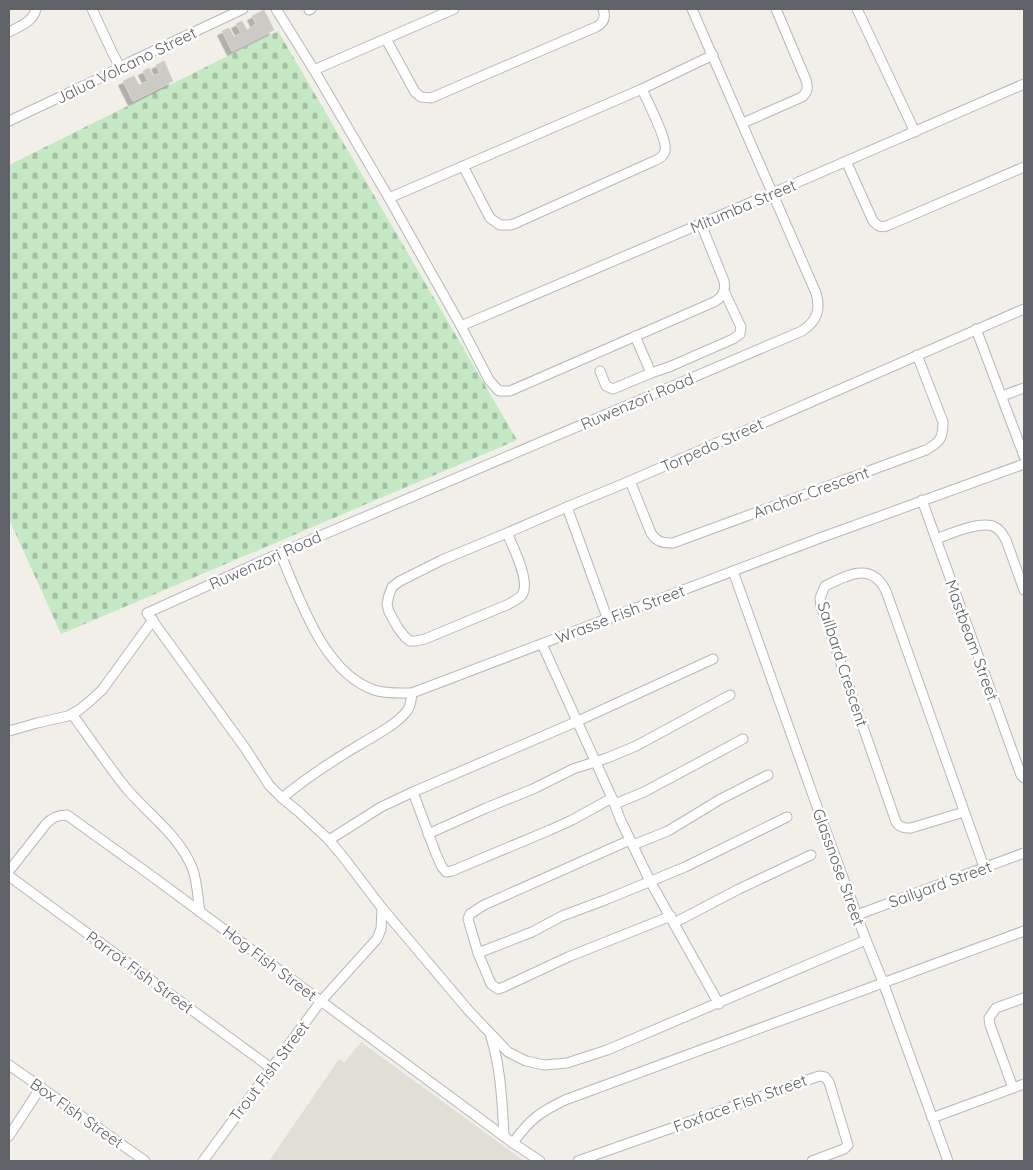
<svg xmlns="http://www.w3.org/2000/svg" width="1033" height="1170" font-family="Quicksand,sans-serif">
<style>
.education{fill:#e1ded6}
.cemetery{fill:url(#cemetery-stones)}
.building{fill:#cccac5;stroke:#d6d1c6;filter:url(#shadow)}
.lines{fill:none;stroke-linecap:round;stroke-linejoin:round}
.street-casing{stroke:#b5b8bc;stroke-width:11}
.street{stroke:#fff;stroke-width:9}
.labels{text-anchor:middle;dominant-baseline:central;stroke-width:5;stroke-linejoin:round;paint-order:stroke}
.street-label{font-size:16px;fill:#5f6368;stroke:#fff}
</style>
<defs>
<pattern id="cemetery-stones" width="16" height="16" patternUnits="userSpaceOnUse" patternTransform="scale(1.25)"><rect width="16" height="16" fill="#c5e8c5"/><path d="M2 7V4a2 2 0 0 1 4 0v3zM10 15v-3a2 2 0 0 1 4 0v3z" fill="#a3c0a4"/></pattern>
<filter id="shadow"><feDropShadow dx="-4.5" dy="4.5" stdDeviation="0" flood-color="#0004"/></filter>
</defs>
<rect width="100%" height="100%" fill="#f1efe8"/>
<path class="education" d="M 361,1042 L 524,1161 L 269,1161 L 339,1059 L 344,1063 Z"/>
<path class="cemetery" d="M 278,31 L 517,440 L 61,634 L 9,519 L 9,165 Z"/>
<g class="building">
<path d="M 264,10 L 274,30 L 232,51 L 222,31 L 229,28 L 234,37 L 241,33 L 236,24 L 242,21 L 247,30 L 256,24 L 252,16 Z"/>
<path d="M 164,61 L 173,81 L 133,101 L 123,81 L 134,76 L 139,85 L 148,81 L 143,71 L 149,68 L 153,76 L 160,73 L 156,65 Z"/>
</g>
<g class="lines">
<defs>
<g id="street">
<path d="M 92,9 L 113,54 L 120,67"/>
<path d="M 276,9 L 314,70 L 389,198 L 461,326 L 489,380 L 499,391 L 510,391 L 714,302 C 723,297 726,291 724,281 L 701,224"/>
<path d="M 692,9 L 816,293 C 821,310 817,321 802,331 L 280,553 L 147,613 L 245,748 L 269,785 L 282,798 L 299,812 L 329,840 L 344,858 L 382,908 L 469,1011 L 508,1052 L 526,1061 L 544,1065 L 567,1063 L 607,1050 L 866,940"/>
<path d="M 857,9 L 915,132"/>
<path d="M 309,10 L 311,9"/>
<path d="M 9,32 C 20,26 33,22 36,9"/>
<path d="M 386,39 L 415,92 L 421,97 L 431,98 L 596,27 C 604,23 606,17 603,9"/>
<path d="M 314,70 L 454,9"/>
<path d="M 9,121 L 96,80 L 130,62 L 243,9"/>
<path d="M 743,123 L 802,97 C 808,92 808,87 806,80 L 776,9"/>
<path d="M 846,161 L 873,221 C 878,227 883,228 889,225 L 1024,167"/>
<path d="M 463,166 L 490,218 L 500,225 L 509,225 L 514,224 L 654,161 C 659,159 664,156 665,151 C 668,140 647,101 642,89"/>
<path d="M 389,198 L 642,89 L 713,55"/>
<path d="M 461,326 L 773,193 L 1024,84"/>
<path d="M 976,329 L 1024,456"/>
<path d="M 600,371 L 606,386 L 613,389 L 651,373 L 635,336"/>
<path d="M 651,373 L 669,367 L 733,339 L 740,334 L 741,327 L 724,291"/>
<path d="M 1002,396 L 1024,388"/>
<path d="M 630,481 L 651,533 C 657,542 662,543 673,543 L 926,450 C 940,442 943,439 943,422 L 917,355"/>
<path d="M 922,500 L 1021,775 L 1024,778"/>
<path d="M 567,507 L 608,620"/>
<path d="M 507,533 C 513,547 531,582 522,595 C 519,599 513,601 509,604 L 425,639 L 416,641 L 410,641 L 405,637 L 398,628 L 389,612 L 387,604 L 389,595 L 392,587 L 400,581 L 442,560 L 507,533 L 567,507 L 630,481 L 1024,309"/>
<path d="M 936,539 C 950,534 981,520 995,527 C 1001,530 1003,535 1006,540 L 1024,590"/>
<path d="M 280,553 C 300,599 323,672 374,690 C 386,694 399,693 412,693 L 820,538 L 1024,464"/>
<path d="M 733,571 L 820,815 L 866,940 L 883,982 L 948,1161"/>
<path d="M 542,644 L 612,798 L 621,821 L 650,881 L 719,1004"/>
<path d="M 72,714 C 90,739 107,764 126,788 C 149,815 180,836 193,870 C 197,881 198,900 200,912"/>
<path d="M 9,731 L 37,723 L 68,716 L 79,710 L 90,701 L 102,690 L 153,620"/>
<path d="M 413,792 L 436,854 L 442,867 L 446,872 L 452,871 L 550,830 L 572,820 L 612,798"/>
<path d="M 282,798 C 306,778 332,761 359,745 C 374,736 396,725 407,711 C 411,706 411,700 412,693"/>
<path d="M 615,804 L 644,792 L 743,739"/>
<path d="M 964,812 L 911,828 C 905,828 900,828 896,822 L 821,606 L 820,598 L 825,586 C 848,575 871,561 886,591 L 984,867"/>
<path d="M 428,834 L 486,808 L 533,789 L 573,769 L 607,758 L 636,746 L 730,695"/>
<path d="M 329,840 L 381,807 L 413,792 L 578,721 L 713,659"/>
<path d="M 630,840 L 484,905 L 470,914 L 468,919 L 478,953 L 491,984 L 498,989 L 504,987 L 568,957 L 671,916"/>
<path d="M 633,845 L 668,831 L 719,800 L 768,775"/>
<path d="M 9,871 L 46,824 C 52,817 58,815 67,815 L 149,874 L 513,1143 L 540,1161"/>
<path d="M 9,876 L 271,1068"/>
<path d="M 857,915 L 1024,853"/>
<path d="M 674,923 L 739,889 L 811,855"/>
<path d="M 478,953 L 532,932 L 562,916 L 605,900 L 685,867 L 787,817"/>
<path d="M 491,1037 C 501,1069 502,1102 504,1135"/>
<path d="M 9,1065 L 145,1161"/>
<path d="M 1013,1088 L 990,1025 L 989,1018 L 996,1008 L 1024,998"/>
<path d="M 932,1118 L 1024,1084"/>
<path d="M 9,1136 L 41,1087"/>
<path d="M 513,1143 C 529,1120 540,1112 565,1100 L 1024,931"/>
<path d="M 203,1161 L 321,1001 L 377,939 L 381,929 L 382,908"/>
<path d="M 578,1161 L 819,1076 L 825,1077 L 829,1082 L 848,1145 L 844,1149 L 812,1161"/>
</g>
</defs>
<use href="#street" class="street-casing"/>
<use href="#street" class="street"/>
</g>
<g class="labels">
<g class="street-label">
<text transform="translate(126 65) rotate(-26)">Jalua Volcano Street</text>
<text transform="translate(743 206) rotate(-23)">Mitumba Street</text>
<text transform="translate(637 401) rotate(-23)">Ruwenzori Road</text>
<text transform="translate(712 445) rotate(-24)">Torpedo Street</text>
<text transform="translate(811 492) rotate(-20)">Anchor Crescent</text>
<text transform="translate(265 560) rotate(-24)">Ruwenzori Road</text>
<text transform="translate(620 614) rotate(-21)">Wrasse Fish Street</text>
<text transform="translate(972 640) rotate(70)">Mastbeam Street</text>
<text transform="translate(843 664) rotate(72)">Sailbard Crescent</text>
<text transform="translate(839 867) rotate(70)">Glassnose Street</text>
<text transform="translate(940 884) rotate(-20)">Sailyard Street</text>
<text transform="translate(270 963) rotate(37)">Hog Fish Street</text>
<text transform="translate(140 972) rotate(36)">Parrot Fish Street</text>
<text transform="translate(269 1071) rotate(-53)">Trout Fish Street</text>
<text transform="translate(740 1103) rotate(-20)">Foxface Fish Street</text>
<text transform="translate(77 1113) rotate(35)">Box Fish Street</text>
</g>
</g>
<rect width="1033" height="1170" fill="none" stroke="#5f6368" stroke-width="20"/>
</svg>
